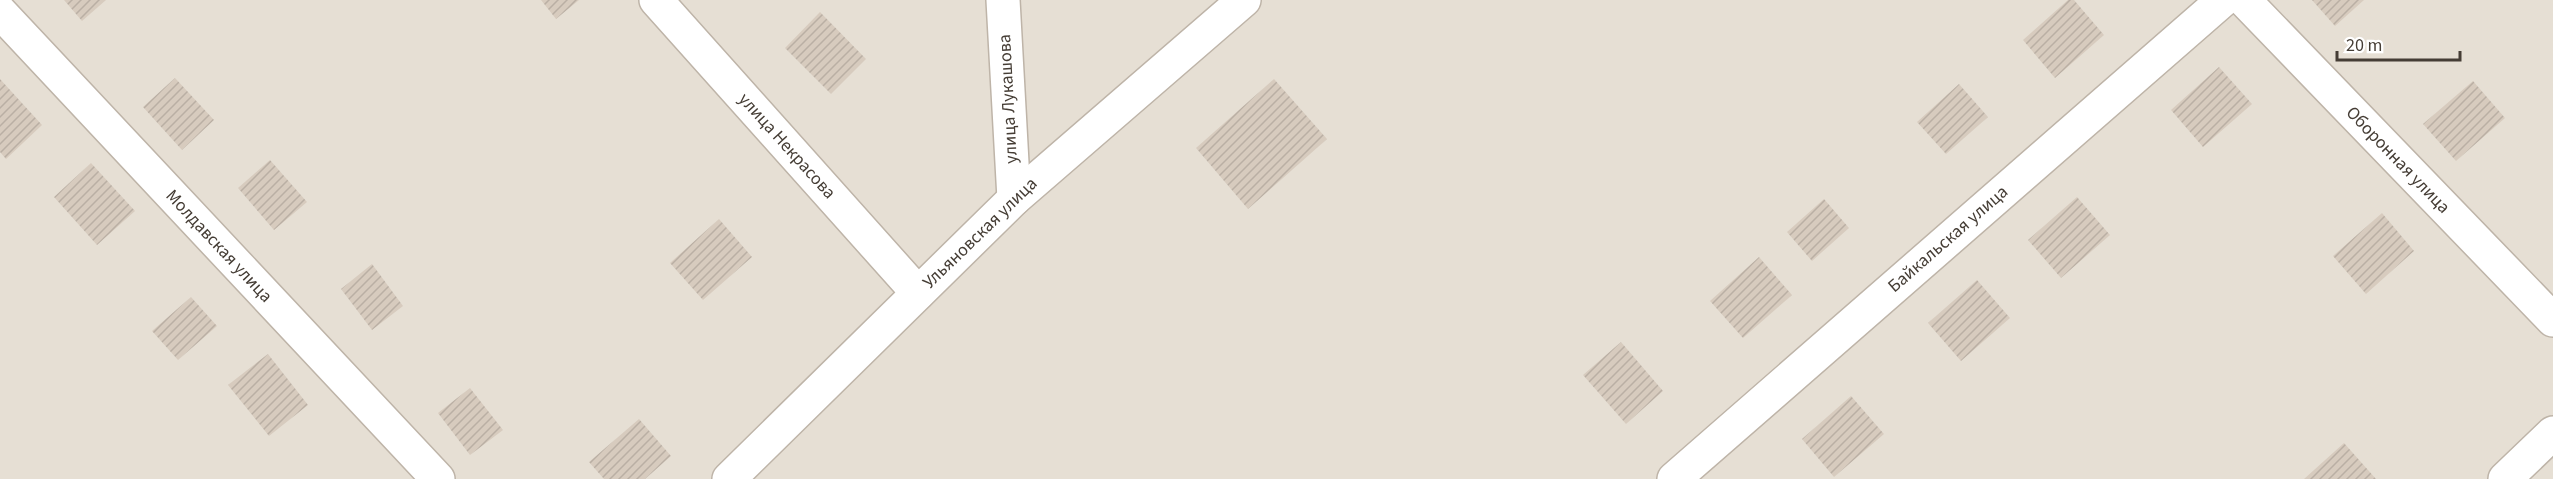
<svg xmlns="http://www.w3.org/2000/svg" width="2553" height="479" font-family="'Source Sans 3',sans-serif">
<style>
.residential{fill:#e6dfd4}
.building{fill:url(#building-hatch)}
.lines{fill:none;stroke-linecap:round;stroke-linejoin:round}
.minor-casing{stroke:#beb4a8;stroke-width:36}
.minor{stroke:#fff;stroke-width:33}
.labels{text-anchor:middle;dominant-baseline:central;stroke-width:4.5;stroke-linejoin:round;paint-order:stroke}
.street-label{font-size:18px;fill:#453d35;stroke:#fff}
</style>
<defs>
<pattern id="building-hatch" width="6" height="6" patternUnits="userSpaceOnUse" patternTransform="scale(1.5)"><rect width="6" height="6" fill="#d7cbbe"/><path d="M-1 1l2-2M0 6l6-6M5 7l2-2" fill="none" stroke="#baafa4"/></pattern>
</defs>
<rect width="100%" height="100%" fill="#f2ede6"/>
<rect class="residential" x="0" y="0" width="2553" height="479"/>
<g class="building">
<path d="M 64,0 L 106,0 L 82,21 Z"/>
<path d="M 541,0 L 579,0 L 556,19 Z"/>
<path d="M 2068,0 L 2074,0 L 2104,35 L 2055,78 L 2023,40 Z"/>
<path d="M 2312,0 L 2364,0 L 2335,26 Z"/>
<path d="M 820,12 L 866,59 L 831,94 L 785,48 Z"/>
<path d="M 2219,67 L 2252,104 L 2203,147 L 2171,110 Z"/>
<path d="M 175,78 L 214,120 L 182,150 L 143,107 Z"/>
<path d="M 0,79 L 42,125 L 6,159 L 0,152 Z"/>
<path d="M 1274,79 L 1327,139 L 1248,209 L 1196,148 Z"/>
<path d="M 2473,81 L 2505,118 L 2456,161 L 2423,124 Z"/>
<path d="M 1959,84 L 1988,117 L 1946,154 L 1917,122 Z"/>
<path d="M 270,160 L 307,202 L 274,230 L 238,188 Z"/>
<path d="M 91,163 L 135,211 L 97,245 L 54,197 Z"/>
<path d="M 2077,197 L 2110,235 L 2061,278 L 2028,240 Z"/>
<path d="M 1824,199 L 1849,228 L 1812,261 L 1787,232 Z"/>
<path d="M 2382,213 L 2414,251 L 2366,294 L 2333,256 Z"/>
<path d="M 719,219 L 752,257 L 703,300 L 670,263 Z"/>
<path d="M 1759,257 L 1792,295 L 1743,338 L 1710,301 Z"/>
<path d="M 372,264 L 403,306 L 372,330 L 341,289 Z"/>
<path d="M 1977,280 L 2010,318 L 1961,361 L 1928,323 Z"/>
<path d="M 191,297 L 217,326 L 178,360 L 152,331 Z"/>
<path d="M 1621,342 L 1663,391 L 1626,424 L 1583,375 Z"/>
<path d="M 268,354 L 308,405 L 269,436 L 228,385 Z"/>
<path d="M 470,388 L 503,430 L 470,455 L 438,413 Z"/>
<path d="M 1851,396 L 1884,434 L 1834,477 L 1802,439 Z"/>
<path d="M 639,419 L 671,456 L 645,479 L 604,479 L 589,462 Z"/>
<path d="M 2344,443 L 2376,479 L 2304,479 Z"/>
</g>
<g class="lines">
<defs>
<g id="minor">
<path d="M 656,0 L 918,293"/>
<path d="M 1003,0 L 1014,199"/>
<path d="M 2244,0 L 2553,320"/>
<path d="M 0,12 L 438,479"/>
<path d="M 729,479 L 1014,199 L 1244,0"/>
<path d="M 1674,479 L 2223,0"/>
<path d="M 2505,479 L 2553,433"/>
</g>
</defs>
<use href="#minor" class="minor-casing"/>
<use href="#minor" class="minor"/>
</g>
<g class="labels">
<g class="street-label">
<text transform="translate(1008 99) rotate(-93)">улица Лукашова</text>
<text transform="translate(787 146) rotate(48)">улица Некрасова</text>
<text transform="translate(2398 160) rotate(46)">Оборонная улица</text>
<text transform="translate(980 233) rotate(-44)">Ульяновская улица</text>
<text transform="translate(1948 239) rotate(-41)">Байкальская улица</text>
<text transform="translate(219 246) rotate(47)">Молдавская улица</text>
</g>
</g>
<path d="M2337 51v9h123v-9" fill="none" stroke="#453d35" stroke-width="3"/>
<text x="2346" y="51" font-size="18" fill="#453d35" stroke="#ffffff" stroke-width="4.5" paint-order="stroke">20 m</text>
</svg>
